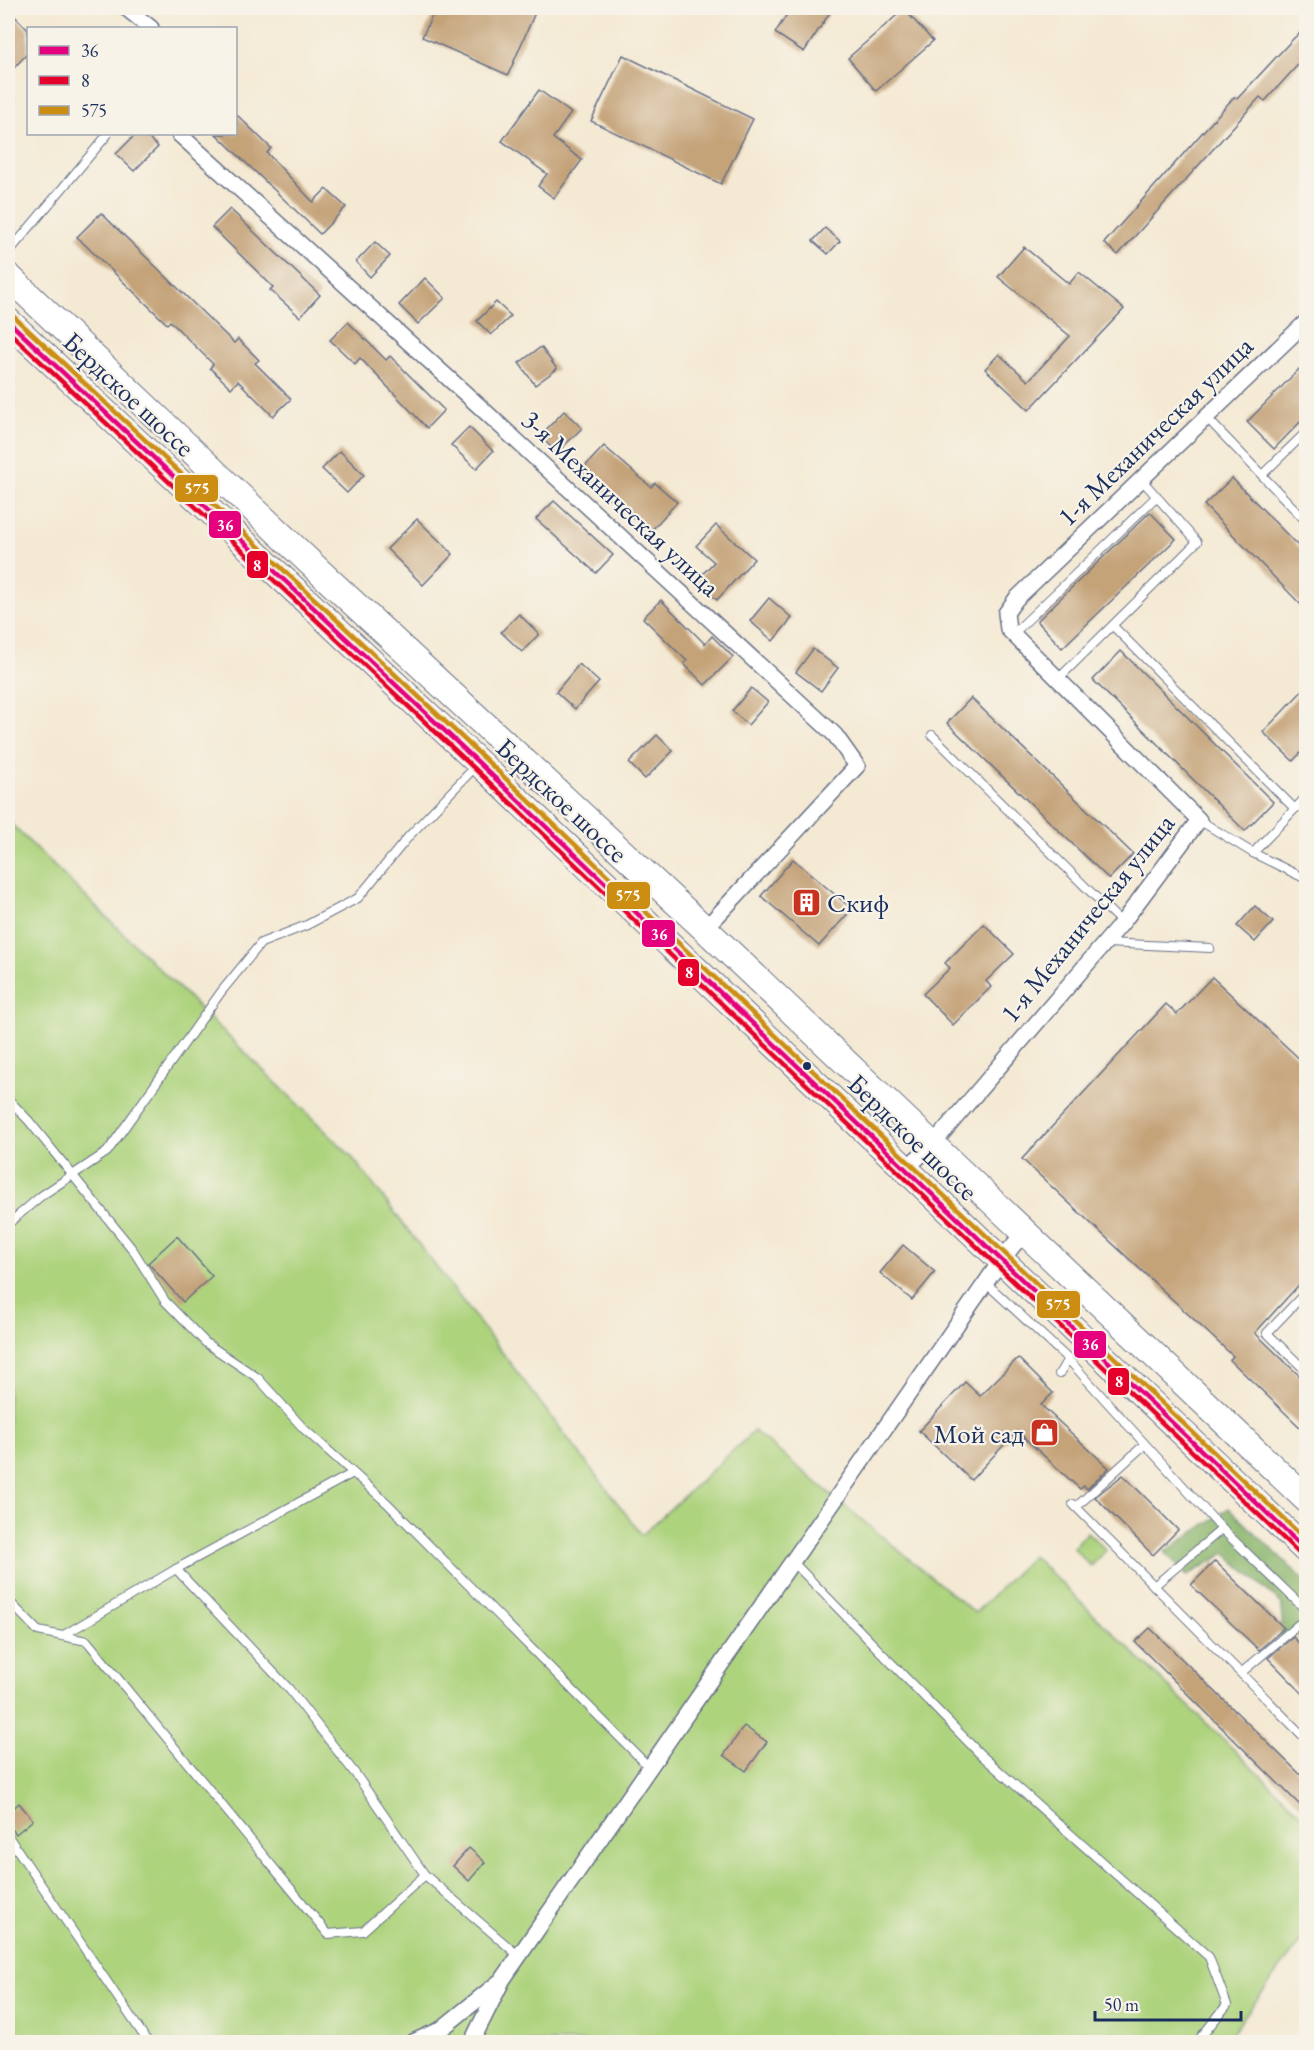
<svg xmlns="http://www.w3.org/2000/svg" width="1314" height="2050" font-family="'EB Garamond',serif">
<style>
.green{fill:#add37d;stroke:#64816e;stroke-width:1.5}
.forest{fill:#8ab56c;stroke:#527265;stroke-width:1.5}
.building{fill:#c4a379}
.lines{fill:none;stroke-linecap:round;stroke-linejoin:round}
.service-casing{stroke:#677087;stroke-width:10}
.minor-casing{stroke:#677087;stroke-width:18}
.trunk-casing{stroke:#677087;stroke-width:28}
.service{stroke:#fff;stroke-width:8}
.minor{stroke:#fff;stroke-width:15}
.trunk{stroke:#fff;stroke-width:26}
.bus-1-casing{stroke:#f7f3e8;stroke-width:9}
.bus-2-casing{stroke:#f7f3e8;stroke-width:9}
.bus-3-casing{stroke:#f7f3e8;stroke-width:9}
.bus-1{stroke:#e5007d;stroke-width:4.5}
.bus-2{stroke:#e4002b;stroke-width:4.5}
.bus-3{stroke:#cb8e13;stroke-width:4.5}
.bus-dot{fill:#1b2f5e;stroke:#f7f3e8;stroke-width:2}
.labels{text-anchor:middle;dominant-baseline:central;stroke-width:4.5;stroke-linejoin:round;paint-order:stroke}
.street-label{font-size:27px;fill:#1b2f5e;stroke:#f7f3e8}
.poi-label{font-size:27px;fill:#1b2f5e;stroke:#f7f3e8;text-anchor:start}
.line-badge{stroke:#f7f3e8;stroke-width:2}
.badge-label{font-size:16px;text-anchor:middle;font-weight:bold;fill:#fff}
</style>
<rect width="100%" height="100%" fill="#f7f3e8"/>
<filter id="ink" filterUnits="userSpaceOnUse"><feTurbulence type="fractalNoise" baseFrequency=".0167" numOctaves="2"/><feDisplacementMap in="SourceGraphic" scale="12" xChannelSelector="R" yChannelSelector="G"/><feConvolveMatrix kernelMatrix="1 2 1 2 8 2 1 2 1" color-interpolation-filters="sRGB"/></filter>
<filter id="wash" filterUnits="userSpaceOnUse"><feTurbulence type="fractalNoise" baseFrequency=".008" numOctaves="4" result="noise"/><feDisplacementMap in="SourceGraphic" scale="24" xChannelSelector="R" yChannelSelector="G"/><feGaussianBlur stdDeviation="1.35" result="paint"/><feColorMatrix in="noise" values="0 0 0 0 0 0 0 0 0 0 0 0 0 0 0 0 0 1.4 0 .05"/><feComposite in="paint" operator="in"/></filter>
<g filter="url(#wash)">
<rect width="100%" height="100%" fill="#f4e9d3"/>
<g class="green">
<path d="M 8,821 L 352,1157 L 642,1535 L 754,1431 L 975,1613 L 1033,1556 L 1306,1819 L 1306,1934 L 1225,2042 L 8,2042 Z"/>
<path d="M 1087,1532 L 1106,1550 L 1091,1566 L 1073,1548 Z"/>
</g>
<path class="forest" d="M 1229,1508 L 1306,1582 L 1306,1632 L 1281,1642 L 1282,1604 L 1225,1553 L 1187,1576 L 1165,1552 Z"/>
<g id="blocks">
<g class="building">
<path d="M 436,8 L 537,8 L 508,75 L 422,37 Z"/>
<path d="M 791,8 L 833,8 L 804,52 L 775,33 Z"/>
<path d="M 8,9 L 28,30 L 28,53 L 8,74 Z"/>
<path d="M 904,9 L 933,41 L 876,91 L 848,58 Z"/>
<path d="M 1306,28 L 1306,56 L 1265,101 L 1260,97 L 1118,255 L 1104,243 L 1234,97 L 1237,99 L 1294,38 Z"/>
<path d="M 623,55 L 753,119 L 721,184 L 591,121 Z"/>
<path d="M 539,90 L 571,113 L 553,138 L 582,160 L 554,198 L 538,186 L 547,174 L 502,141 Z"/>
<path d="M 236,114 L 271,148 L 267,153 L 313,202 L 326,189 L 346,207 L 320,234 L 216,134 L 236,134 Z"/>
<path d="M 136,134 L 144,134 L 158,147 L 134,171 L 116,154 Z"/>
<path d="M 230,209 L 320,295 L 300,317 L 270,290 L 273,287 L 212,227 Z"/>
<path d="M 101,213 L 234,343 L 238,339 L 259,360 L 255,363 L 291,399 L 273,416 L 238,381 L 231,388 L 210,368 L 213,364 L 170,321 L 167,324 L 77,237 Z"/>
<path d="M 825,228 L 840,241 L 828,254 L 813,241 Z"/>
<path d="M 375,242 L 390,256 L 370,277 L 356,262 Z"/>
<path d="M 1024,247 L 1069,284 L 1079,272 L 1124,309 L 1029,410 L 985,369 L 999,354 L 1028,381 L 1070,336 L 998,277 Z"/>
<path d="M 425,278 L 445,298 L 418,324 L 399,305 Z"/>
<path d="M 496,302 L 511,316 L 491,335 L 477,321 Z"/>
<path d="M 348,322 L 386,360 L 390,356 L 444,410 L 427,428 L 360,358 L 355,364 L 330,340 Z"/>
<path d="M 541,347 L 557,369 L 535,385 L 519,363 Z"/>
<path d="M 1306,362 L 1306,416 L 1274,449 L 1247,422 Z"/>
<path d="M 564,411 L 582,428 L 557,453 L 540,436 Z"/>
<path d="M 469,427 L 493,451 L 476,469 L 451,445 Z"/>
<path d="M 604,446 L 651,487 L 655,483 L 677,502 L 650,532 L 579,473 Z"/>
<path d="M 340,451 L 364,475 L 347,493 L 322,469 Z"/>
<path d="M 1232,478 L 1306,554 L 1306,610 L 1204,505 Z"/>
<path d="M 554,501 L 613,555 L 596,573 L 536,519 Z"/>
<path d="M 1150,512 L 1176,539 L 1062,648 L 1037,621 Z"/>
<path d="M 417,519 L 453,554 L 423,585 L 387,549 Z"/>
<path d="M 716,525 L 754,559 L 717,600 L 696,581 L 714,562 L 696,546 Z"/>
<path d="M 769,598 L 792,618 L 773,641 L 750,621 Z"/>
<path d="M 661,600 L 705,644 L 712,636 L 733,657 L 705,685 L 684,664 L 687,661 L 643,618 Z"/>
<path d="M 519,614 L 539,634 L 522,652 L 501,632 Z"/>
<path d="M 813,649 L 838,668 L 821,691 L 796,672 Z"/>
<path d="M 1121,651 L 1273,802 L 1245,831 L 1093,680 Z"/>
<path d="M 579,664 L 599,682 L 575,709 L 556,692 Z"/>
<path d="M 1306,687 L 1306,747 L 1293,761 L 1263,732 Z"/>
<path d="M 751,688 L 768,702 L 748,725 L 732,711 Z"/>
<path d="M 971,698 L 1133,854 L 1109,879 L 947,723 Z"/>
<path d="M 657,735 L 673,751 L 645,779 L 629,763 Z"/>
<path d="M 793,859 L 852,909 L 819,946 L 761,896 Z"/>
<path d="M 1255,906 L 1273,922 L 1255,942 L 1237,926 Z"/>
<path d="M 984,924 L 1014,954 L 986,981 L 991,987 L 953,1025 L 923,994 L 950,968 L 945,963 Z"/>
<path d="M 1212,977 L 1306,1065 L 1306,1277 L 1255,1333 L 1306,1382 L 1306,1433 L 1230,1360 L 1233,1356 L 1022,1159 L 1166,1004 L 1177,1014 Z"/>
<path d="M 177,1236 L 212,1276 L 183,1302 L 148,1263 Z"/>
<path d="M 903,1245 L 935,1272 L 912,1300 L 880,1273 Z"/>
<path d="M 1018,1358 L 1053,1393 L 1041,1405 L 1109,1468 L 1087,1489 L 1084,1486 L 1080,1489 L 1017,1431 L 971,1480 L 919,1431 L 965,1382 L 980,1396 Z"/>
<path d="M 1123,1475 L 1178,1530 L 1153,1555 L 1095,1497 Z"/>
<path d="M 1215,1561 L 1284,1628 L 1259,1650 L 1191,1585 Z"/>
<path d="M 1150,1628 L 1306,1780 L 1306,1811 L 1135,1642 Z"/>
<path d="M 1293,1637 L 1306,1650 L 1306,1697 L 1268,1658 Z"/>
<path d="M 744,1726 L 767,1742 L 746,1771 L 724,1755 Z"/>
<path d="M 19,1803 L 33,1820 L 16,1834 L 8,1824 L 8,1813 Z"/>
<path d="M 469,1848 L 485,1862 L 469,1881 L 453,1866 Z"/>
</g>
</g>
</g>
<g filter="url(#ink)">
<use href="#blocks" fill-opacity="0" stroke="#677087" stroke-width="1.5"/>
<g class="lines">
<defs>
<g id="service">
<path d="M 8,253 L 108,134"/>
<path d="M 1206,417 L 1306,521"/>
<path d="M 1262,475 L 1306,432"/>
<path d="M 1113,626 L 1295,809"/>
<path d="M 1013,634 L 1157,496"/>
<path d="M 1058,679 L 1197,542 L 1141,479"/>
<path d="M 932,735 L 1122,923"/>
<path d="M 1199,820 L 1253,853 L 1306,879"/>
<path d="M 1253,853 L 1306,797"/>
<path d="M 1106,943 L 1210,948"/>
<path d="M 8,1099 L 29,1121 L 133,1250 L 165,1301 L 206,1343 L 258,1378 L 304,1429 L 387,1503 L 650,1768"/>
<path d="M 8,1224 L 41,1196 L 107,1152 L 221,992 L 261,943 L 307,925 L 358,898 L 409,836 L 476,766"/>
<path d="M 986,1283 L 1068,1359 L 1222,1529 L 1306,1610"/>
<path d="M 1306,1292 L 1267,1333 L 1306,1371"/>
<path d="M 1059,1374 L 1068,1359"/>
<path d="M 1073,1504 L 1306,1739"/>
<path d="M 1076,1507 L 1144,1445"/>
<path d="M 793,1562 L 980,1754 L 1209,1957 L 1227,2005 L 1197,2042"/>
<path d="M 176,1569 L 289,1689 L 357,1776 L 425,1875 L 519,1956"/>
<path d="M 1154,1586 L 1222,1529"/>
<path d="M 8,1600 L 38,1631 L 87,1641 L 328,1934 L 363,1931 L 425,1875"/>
<path d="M 62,1636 L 176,1569 L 353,1473"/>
<path d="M 1241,1673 L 1306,1618"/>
<path d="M 8,1836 L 148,2042"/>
</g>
<g id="minor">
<path d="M 126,8 L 151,28"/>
<path d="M 179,134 L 478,405 L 835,735 L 857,766 L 705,929"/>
<path d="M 904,1170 L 932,1145 L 1122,923 L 1199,820 L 1008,629 L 1006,613 L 1016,599 L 1306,322"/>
<path d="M 413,2042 L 440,2030 L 503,1979 L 1000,1262 L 1024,1232"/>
<path d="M 475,2042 L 475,2035 L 501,1983"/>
</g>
<g id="trunk">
<path d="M 8,276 L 321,573 L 705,929 L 1306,1499"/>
<path d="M 8,321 L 479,763 L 1306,1550"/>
</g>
</defs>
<use href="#service" class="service-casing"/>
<use href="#minor" class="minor-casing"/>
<use href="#trunk" class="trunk-casing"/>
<use href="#service" class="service"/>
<use href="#minor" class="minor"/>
<use href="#trunk" class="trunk"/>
<defs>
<path id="bus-1" d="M 8,321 L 479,763 L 1306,1550"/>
<path id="bus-2" d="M 8,331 L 474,768 L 1301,1555"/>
<path id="bus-3" d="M 13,316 L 484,758 L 1306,1540"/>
</defs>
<use href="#bus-1" class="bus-1-casing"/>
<use href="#bus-2" class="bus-2-casing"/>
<use href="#bus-3" class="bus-3-casing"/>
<use href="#bus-1" class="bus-1"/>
<use href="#bus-2" class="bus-2"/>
<use href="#bus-3" class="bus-3"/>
</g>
</g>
<defs>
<symbol id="building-square" viewBox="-11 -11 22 22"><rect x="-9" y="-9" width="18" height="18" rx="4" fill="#c8321e" stroke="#f7f3e8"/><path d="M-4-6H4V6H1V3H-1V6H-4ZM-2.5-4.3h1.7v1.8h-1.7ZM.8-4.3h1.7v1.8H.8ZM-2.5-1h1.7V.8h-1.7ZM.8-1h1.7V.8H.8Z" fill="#fff"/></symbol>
<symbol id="shop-square" viewBox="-11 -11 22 22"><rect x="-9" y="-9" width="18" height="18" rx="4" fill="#c8321e" stroke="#f7f3e8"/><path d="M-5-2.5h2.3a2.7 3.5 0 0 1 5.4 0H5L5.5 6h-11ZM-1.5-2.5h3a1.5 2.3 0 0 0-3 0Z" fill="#fff"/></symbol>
</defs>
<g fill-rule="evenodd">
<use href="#building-square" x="790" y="886" width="33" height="33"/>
<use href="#shop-square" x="1028" y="1416" width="33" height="33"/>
</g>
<circle class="bus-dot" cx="807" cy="1066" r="5"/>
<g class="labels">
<g class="street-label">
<text transform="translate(129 394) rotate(43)">Бердское шоссе</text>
<text transform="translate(1155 431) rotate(-44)">1-я Механическая улица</text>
<text transform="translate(621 503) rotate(43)">3-я Механическая улица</text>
<text transform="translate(562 800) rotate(43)">Бердское шоссе</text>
<text transform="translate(1087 918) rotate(-51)">1-я Механическая улица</text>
<text transform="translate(913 1137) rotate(44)">Бердское шоссе</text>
</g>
<g class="poi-label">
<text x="827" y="902">Скиф</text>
<text x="1024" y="1433" text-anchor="end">Мой сад</text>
</g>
</g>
<g class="line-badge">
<rect x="174" y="474" width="45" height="29" rx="6" fill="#cb8e13"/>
<rect x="208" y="510" width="34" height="29" rx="6" fill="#e5007d"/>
<rect x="246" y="550" width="23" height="29" rx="6" fill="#e4002b"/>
<rect x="606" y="881" width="45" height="29" rx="6" fill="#cb8e13"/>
<rect x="641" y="919" width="35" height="29" rx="6" fill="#e5007d"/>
<rect x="677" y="958" width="23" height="29" rx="6" fill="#e4002b"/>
<rect x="1036" y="1290" width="45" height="29" rx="6" fill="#cb8e13"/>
<rect x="1073" y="1330" width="34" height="29" rx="6" fill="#e5007d"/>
<rect x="1107" y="1367" width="23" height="29" rx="6" fill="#e4002b"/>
</g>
<g class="badge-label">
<text x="197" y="494">575</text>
<text x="225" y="531">36</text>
<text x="257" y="571">8</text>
<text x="628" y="901">575</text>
<text x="659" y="940">36</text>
<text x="689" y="978">8</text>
<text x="1058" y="1310">575</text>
<text x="1090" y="1350">36</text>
<text x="1119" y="1387">8</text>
</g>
<rect width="1314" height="2050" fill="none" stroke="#f7f3e8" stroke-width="30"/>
<rect x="27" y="27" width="210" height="108" fill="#f7f3e8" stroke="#9fa5b1" stroke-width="1.5"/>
<rect x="39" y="46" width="30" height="9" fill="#e5007d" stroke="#9fa5b1" stroke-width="1.5"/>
<text x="81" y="57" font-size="18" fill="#1b2f5e">36</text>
<rect x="39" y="76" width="30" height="9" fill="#e4002b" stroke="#9fa5b1" stroke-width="1.5"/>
<text x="81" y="87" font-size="18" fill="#1b2f5e">8</text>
<rect x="39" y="106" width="30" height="9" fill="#cb8e13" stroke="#9fa5b1" stroke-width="1.5"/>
<text x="81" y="117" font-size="18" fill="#1b2f5e">575</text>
<path d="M1095 2011v9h146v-9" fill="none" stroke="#1b2f5e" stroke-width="3"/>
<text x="1104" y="2011" font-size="18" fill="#1b2f5e" stroke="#f7f3e8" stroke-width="4.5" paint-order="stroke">50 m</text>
</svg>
